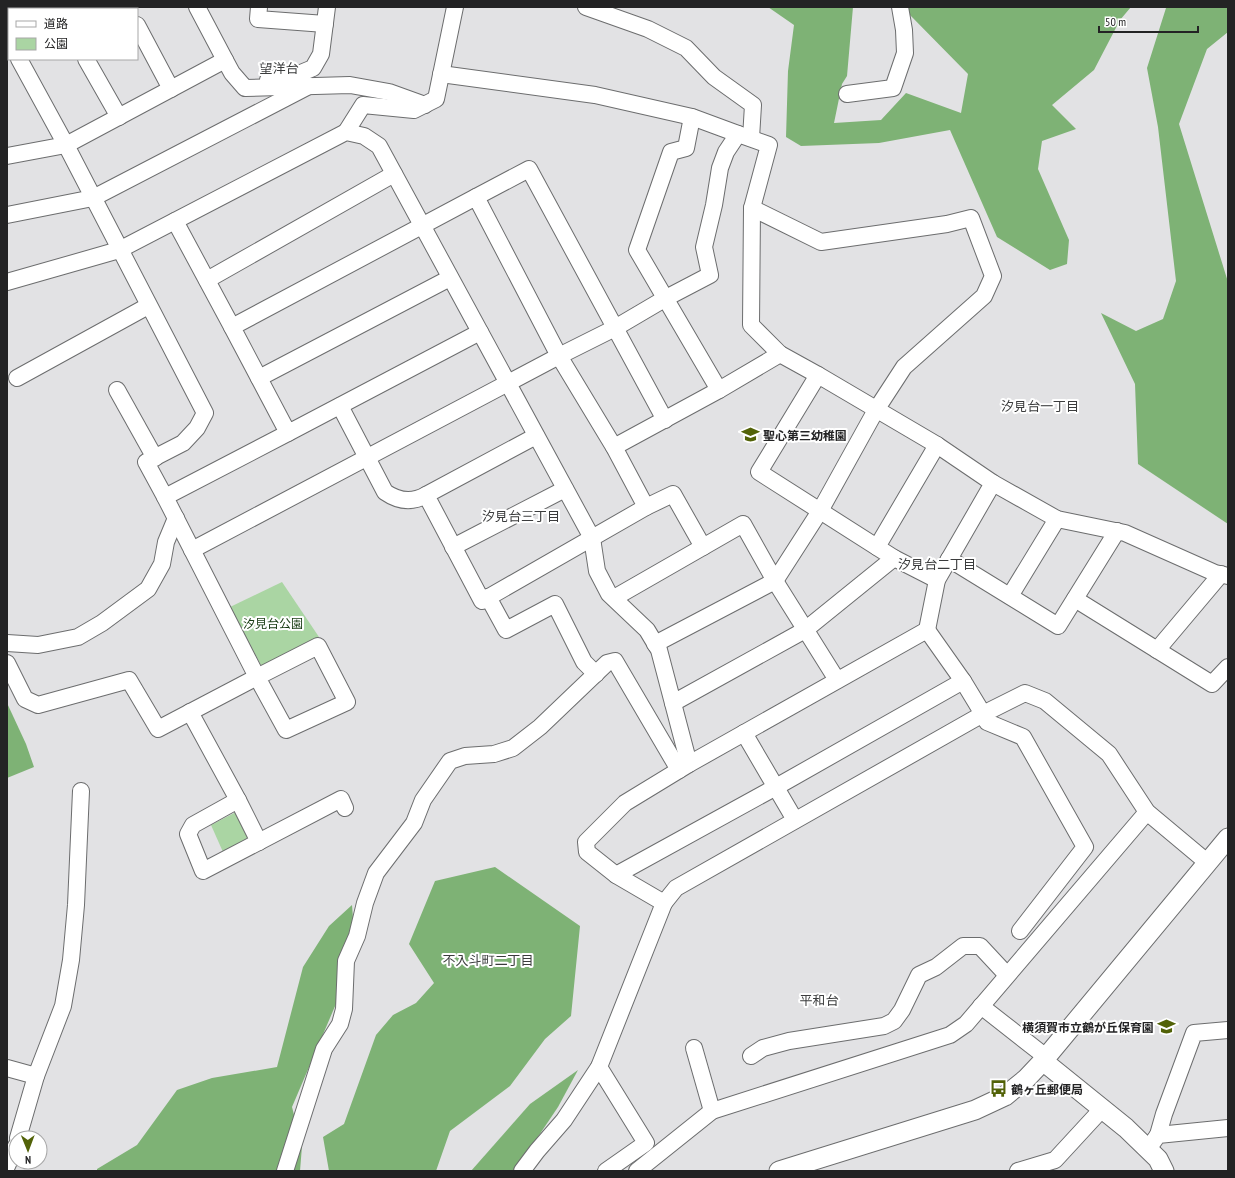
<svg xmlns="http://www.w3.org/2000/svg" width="1235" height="1178" font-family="'PT Sans Narrow','Noto Sans JP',sans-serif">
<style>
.green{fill:#aad5a3}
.forest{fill:#7eb275}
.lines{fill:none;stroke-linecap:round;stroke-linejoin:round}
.minor-casing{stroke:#6c6d6e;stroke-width:18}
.tertiary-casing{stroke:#6c6d6e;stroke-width:21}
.minor{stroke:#fff;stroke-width:16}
.tertiary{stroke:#fff;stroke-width:19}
.labels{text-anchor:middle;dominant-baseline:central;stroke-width:4;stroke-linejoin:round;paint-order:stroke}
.poi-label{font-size:12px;font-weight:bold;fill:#232324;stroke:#fff;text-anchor:start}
.park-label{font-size:12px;fill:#14380e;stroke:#fff}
.neighbourhood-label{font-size:13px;fill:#3b3c3d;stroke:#fff}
</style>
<rect width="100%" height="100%" fill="#e2e2e4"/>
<g class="green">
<path d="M 282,582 L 319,637 L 262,667 L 230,607 Z"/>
<path d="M 238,811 L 252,838 L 223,852 L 211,825 Z"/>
</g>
<g class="forest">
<path d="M 768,7 L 853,7 L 847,76 L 842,84 L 834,123 L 881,120 L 906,93 L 961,113 L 968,74 L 909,14 L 908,7 L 1131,7 L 1120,20 L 1094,70 L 1052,105 L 1076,129 L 1042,141 L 1038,169 L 1069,240 L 1067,264 L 1050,270 L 997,237 L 950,130 L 879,143 L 801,146 L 786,137 L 788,71 L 794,25 Z"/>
<path d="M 1163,7 L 1228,7 L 1228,32 L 1207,49 L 1179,124 L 1228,282 L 1228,524 L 1138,464 L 1135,384 L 1101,313 L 1136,331 L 1163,319 L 1176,281 L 1158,127 L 1147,68 L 1166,8 Z"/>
<path d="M 7,703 L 26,744 L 34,767 L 7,778 Z"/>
<path d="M 495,867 L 580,926 L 571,1016 L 545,1039 L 510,1086 L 450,1131 L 436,1171 L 329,1171 L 323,1137 L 344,1124 L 376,1035 L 393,1015 L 416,1003 L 434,983 L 409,944 L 435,881 Z"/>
<path d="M 352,905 L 356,957 L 292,1107 L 302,1146 L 300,1171 L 97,1171 L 97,1169 L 137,1145 L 177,1090 L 212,1078 L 277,1067 L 303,967 L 329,926 Z"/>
<path d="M 578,1070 L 558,1107 L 515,1171 L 471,1171 L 530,1104 Z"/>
</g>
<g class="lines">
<defs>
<g id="minor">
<path d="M 57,7 L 58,9"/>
<path d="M 127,7 L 128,9"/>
<path d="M 259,7 L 258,19 L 325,24"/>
<path d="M 586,7 L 648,29 L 686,48 L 714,77 L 753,105 L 751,138"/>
<path d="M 137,25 L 171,89"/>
<path d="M 7,37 L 9,41"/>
<path d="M 19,59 L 66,145 L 205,413 L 197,428 L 183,443 L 146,462 L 165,497"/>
<path d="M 86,59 L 119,117"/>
<path d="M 225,60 L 232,73 L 245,88 L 350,85 L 389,92 L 425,105"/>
<path d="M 441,74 L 595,95 L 692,117 L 738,134"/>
<path d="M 268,80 L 301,73 L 313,68 L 321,54 L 327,7"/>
<path d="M 847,94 L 893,88 L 905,53 L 904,30 L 900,7"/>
<path d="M 692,117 L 686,148 L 671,152 L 637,250 L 719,390"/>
<path d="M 346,132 L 363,105 L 414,110 L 436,99 L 455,7"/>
<path d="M 7,156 L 66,145 L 225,60 L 197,7"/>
<path d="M 476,197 L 529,169 L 665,420"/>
<path d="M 7,215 L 93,198 L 309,86"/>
<path d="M 175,221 L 232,327"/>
<path d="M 207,280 L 394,174"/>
<path d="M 7,282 L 119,250 L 346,132 L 364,136 L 379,146 L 592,538 L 597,571 L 609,594 L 647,630 L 659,650 L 689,764"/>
<path d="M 480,332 L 288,433 L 232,327 L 476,197 L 559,356 L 614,447 L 646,507 L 482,601 L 426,495 L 536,436"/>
<path d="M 17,378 L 148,306"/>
<path d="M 259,378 L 450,278"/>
<path d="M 117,390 L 155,458"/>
<path d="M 340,406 L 385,492 C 398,501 412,503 426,495"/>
<path d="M 614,447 L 719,390 L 780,354"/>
<path d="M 993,483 L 1057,519 L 1125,533 L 1215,573 L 1228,576"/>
<path d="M 646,507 L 673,494 L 703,547"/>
<path d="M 453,547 L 565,489"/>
<path d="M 877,547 L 937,445"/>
<path d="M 192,550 L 559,356 L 615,328 L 666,298 L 710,275 L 704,247 L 714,205 L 720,168 L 726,152 L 738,134 L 769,145 L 752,208 L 751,325 L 780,354 L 818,375"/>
<path d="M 894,558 L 937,580"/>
<path d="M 949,559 L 1058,626 L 1117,531"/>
<path d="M 1010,596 L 1057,519"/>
<path d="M 488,597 L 506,630 L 555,604 L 584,662 L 596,674"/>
<path d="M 614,598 L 743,524 L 775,581 L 820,511 L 876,410 L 904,367 L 984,296 L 993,276 L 971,218 L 947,224 L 821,242 L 752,208"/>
<path d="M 1075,599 L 1212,684 L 1228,667"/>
<path d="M 7,643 L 38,645 L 78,637 L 102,623 L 148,589 L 162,564 L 166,542 L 176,518"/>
<path d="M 655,644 L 775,581 L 837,680"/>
<path d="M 318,646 L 347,702 L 286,730 L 257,677 Z"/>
<path d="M 1157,650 L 1221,574"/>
<path d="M 7,663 L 25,699 L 38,705 L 129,680 L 158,729 L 257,677 L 165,497 L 288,433"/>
<path d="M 673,703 L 805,630 L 894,558 L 759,472 L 818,375 L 937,445 L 993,483 L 937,580 L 927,630"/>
<path d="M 190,712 L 238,800 L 259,842"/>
<path d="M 744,733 L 795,820"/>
<path d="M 238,800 L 193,825 L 188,834 L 203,871 L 341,799 L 345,808"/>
<path d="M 616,875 L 776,787 L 963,681"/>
<path d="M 1020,931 L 1085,847 L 1023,737 L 987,722 L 983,714 L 676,888 L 664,903 L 616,875 L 587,852 L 586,842 L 625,803 L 689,764 L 927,630 L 963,681 L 983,714 L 1025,693 L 1045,701 L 1109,754 L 1147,812 L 1208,863"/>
<path d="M 981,1006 L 1046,1057"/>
<path d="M 694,1048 L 712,1111"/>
<path d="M 751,1056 L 763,1048 L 789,1041 L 884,1026 L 894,1021 L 902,1010 L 919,975 L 936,967 L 963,946 L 980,946 L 1007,975"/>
<path d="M 599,1067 L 646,1143 L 606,1171"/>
<path d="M 7,1068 L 36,1076"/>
<path d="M 1158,1135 L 1164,1114 L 1194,1033 L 1228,1030"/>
<path d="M 18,1138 L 36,1076 L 63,1006 L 71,960 L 76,905 L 81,791"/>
<path d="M 1153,1142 L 1158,1135 L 1228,1128"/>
<path d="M 7,1166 L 16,1146"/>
<path d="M 285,1171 L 324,1049 L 340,1024 L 344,1009 L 346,961 L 357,936 L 365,903 L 376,873 L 414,823 L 423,800 L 450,761 L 465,756 L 494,754 L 513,748 L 540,727 L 607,663 L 615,661 L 679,770"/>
<path d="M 522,1171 L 537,1151 L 564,1120 L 599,1067 L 664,903"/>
<path d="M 637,1171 L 712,1111 L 950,1035 L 966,1024 L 1147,812"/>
<path d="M 1018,1171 L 1055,1160 L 1102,1109"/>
</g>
<g id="tertiary">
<path d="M 1043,1061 L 1126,1128 L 1158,1159 L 1164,1171"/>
<path d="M 779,1171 L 975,1110 L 1005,1096 L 1026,1079 L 1043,1061 L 1228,838"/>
</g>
</defs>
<use href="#minor" class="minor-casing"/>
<use href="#tertiary" class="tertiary-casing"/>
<use href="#minor" class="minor"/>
<use href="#tertiary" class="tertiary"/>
</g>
<defs>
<symbol id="school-bare" viewBox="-9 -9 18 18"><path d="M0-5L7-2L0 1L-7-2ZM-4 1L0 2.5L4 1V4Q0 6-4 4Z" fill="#526208" stroke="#fff" stroke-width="2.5" paint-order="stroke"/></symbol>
<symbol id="bus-bare" viewBox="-9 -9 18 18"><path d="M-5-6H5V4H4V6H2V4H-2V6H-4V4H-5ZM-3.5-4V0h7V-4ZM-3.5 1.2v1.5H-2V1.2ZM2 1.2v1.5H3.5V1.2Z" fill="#526208" stroke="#fff" stroke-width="2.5" paint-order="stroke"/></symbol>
</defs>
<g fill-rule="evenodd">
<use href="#school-bare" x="738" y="422" width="25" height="25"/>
<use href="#school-bare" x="1154" y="1014" width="25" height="25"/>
<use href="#bus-bare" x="986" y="1076" width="25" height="25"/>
</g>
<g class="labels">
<g class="poi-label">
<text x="763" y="435">聖心第三幼稚園</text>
<text x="1154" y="1027" text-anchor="end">横須賀市立鶴が丘保育園</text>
<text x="1011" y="1089">鶴ヶ丘郵便局</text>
</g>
<g class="park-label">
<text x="273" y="623">汐見台公園</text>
</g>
<g class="neighbourhood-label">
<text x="279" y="68">望洋台</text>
<text x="1040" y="406">汐見台一丁目</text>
<text x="521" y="516">汐見台三丁目</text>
<text x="937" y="564">汐見台二丁目</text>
<text x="488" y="960">不入斗町二丁目</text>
<text x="819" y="1000">平和台</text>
</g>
</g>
<rect width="1235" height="1178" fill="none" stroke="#232324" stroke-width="16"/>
<rect x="8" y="8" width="130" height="52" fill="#ffffff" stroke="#a7a7a7"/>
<rect x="16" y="21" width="20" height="6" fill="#ffffff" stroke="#a7a7a7"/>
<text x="44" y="28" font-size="12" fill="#232324">道路</text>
<rect x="16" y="38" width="20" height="12" fill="#aad5a3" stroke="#a7a7a7"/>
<text x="44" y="48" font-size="12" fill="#232324">公園</text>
<g transform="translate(28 1150) rotate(179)"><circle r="19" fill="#ffffff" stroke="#a7a7a7"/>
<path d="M0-3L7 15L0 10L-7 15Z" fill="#526208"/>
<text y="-6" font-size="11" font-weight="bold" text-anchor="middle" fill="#232324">N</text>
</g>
<path d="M1099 26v6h99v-6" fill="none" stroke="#232324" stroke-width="2"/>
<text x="1105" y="26" font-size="12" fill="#232324" stroke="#ffffff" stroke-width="3" paint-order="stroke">50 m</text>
</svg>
